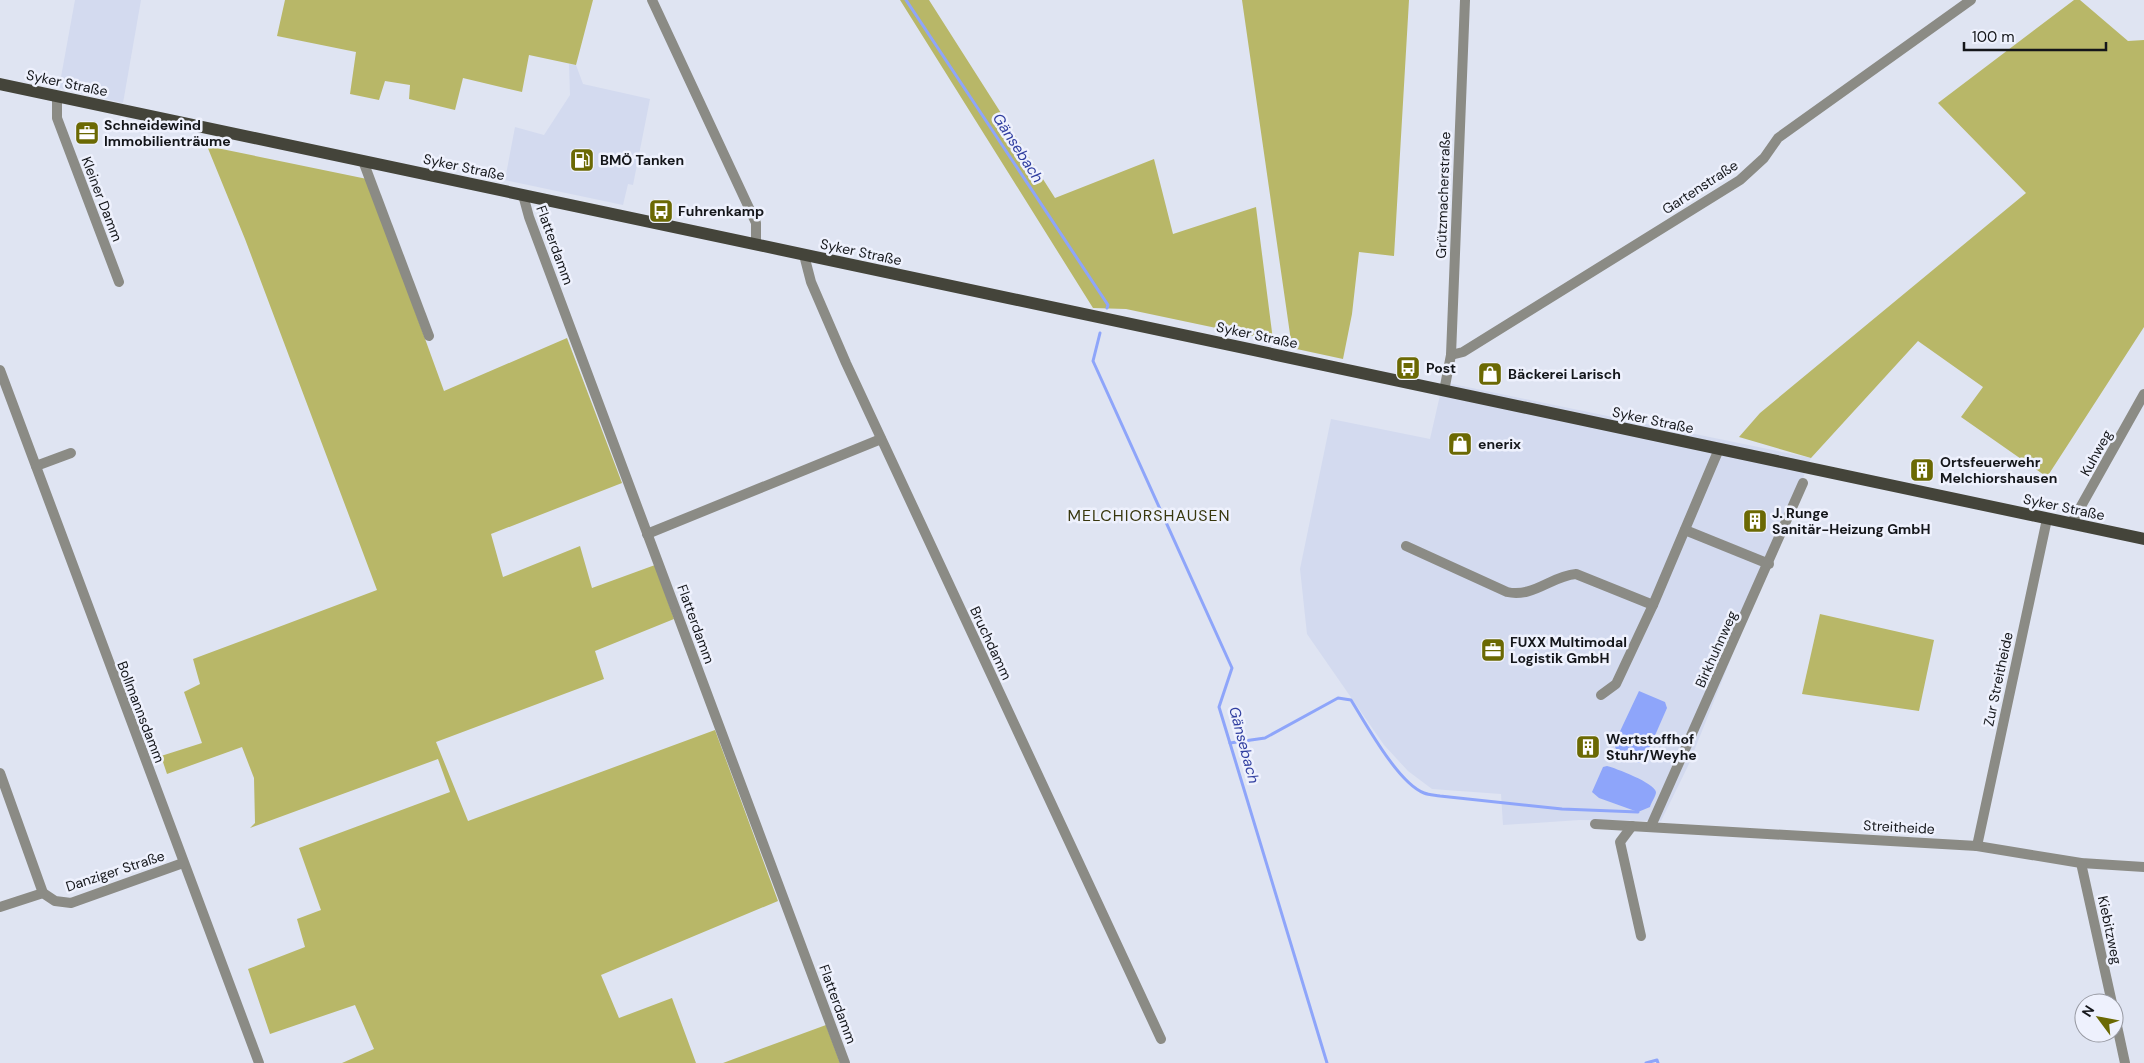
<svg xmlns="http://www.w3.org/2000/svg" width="2144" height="1063" font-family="'DM Sans',sans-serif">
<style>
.built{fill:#d3daef}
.green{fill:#b8b768}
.water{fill:#8ea5fa}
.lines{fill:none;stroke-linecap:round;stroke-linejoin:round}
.stream{stroke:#8ea5fa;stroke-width:3}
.street{stroke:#8b8b85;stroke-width:10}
.primary{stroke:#44443a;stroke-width:12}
.labels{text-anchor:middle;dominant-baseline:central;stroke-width:5;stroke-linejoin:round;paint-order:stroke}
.street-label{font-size:14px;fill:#14161a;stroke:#eef1fd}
.poi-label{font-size:14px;font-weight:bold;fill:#14161a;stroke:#eef1fd;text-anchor:start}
.water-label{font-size:15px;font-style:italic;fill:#313fa0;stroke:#eef1fd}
.quarter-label{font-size:16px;letter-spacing:1px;fill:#38370d;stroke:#eef1fd}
</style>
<rect width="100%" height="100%" fill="#dfe4f2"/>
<g class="built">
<path d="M 75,0 L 141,0 L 123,103 L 59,88 Z"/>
<path d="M 569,64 L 576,65 L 583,84 L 650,99 L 633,185 L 628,184 L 623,205 L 505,180 L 515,127 L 544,135 L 570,95 Z"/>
<path d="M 1443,382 L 1811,458 L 1688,766 L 1661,821 L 1580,820 L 1503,825 L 1501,794 L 1432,789 L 1408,771 L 1384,745 L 1307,634 L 1300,569 L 1331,419 L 1430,439 Z"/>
</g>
<g class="green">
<path d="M 285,0 L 593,0 L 576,65 L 529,55 L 522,92 L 463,78 L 455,110 L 409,99 L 410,85 L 385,81 L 379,100 L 350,94 L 356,52 L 277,36 Z"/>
<path d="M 900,0 L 929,0 L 1055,198 L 1154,159 L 1173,234 L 1256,207 L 1273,340 L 1126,309 L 1093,308 Z"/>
<path d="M 1242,0 L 1409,0 L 1394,256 L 1359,252 L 1352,314 L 1343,359 L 1292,348 Z"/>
<path d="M 2074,0 L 2080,0 L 2128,41 L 2144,40 L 2144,327 L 2047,477 L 1961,417 L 1983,387 L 1918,341 L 1811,458 L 1739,437 L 1760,413 L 2026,193 L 1938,103 Z"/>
<path d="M 207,146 L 367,179 L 444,391 L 567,338 L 622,483 L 491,534 L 503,577 L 580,546 L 592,588 L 655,565 L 674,619 L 595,651 L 604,679 L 436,742 L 468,821 L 715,730 L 778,901 L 601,975 L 619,1018 L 672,998 L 696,1063 L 342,1063 L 374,1049 L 355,1005 L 270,1034 L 248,969 L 305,947 L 297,919 L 321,910 L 299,848 L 450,792 L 438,759 L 250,828 L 255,823 L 254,778 L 242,747 L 167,774 L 161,756 L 202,743 L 184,692 L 200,684 L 193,659 L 377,590 L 245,239 Z"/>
<path d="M 1820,614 L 1934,640 L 1919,711 L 1802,694 Z"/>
<path d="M 826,1025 L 840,1063 L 723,1063 Z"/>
</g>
<g class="water">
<path d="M 1639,691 L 1665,702 L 1667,708 L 1646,756 L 1639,763 C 1628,759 1617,756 1614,744 Z"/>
<path d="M 1607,766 C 1615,768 1655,783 1656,792 C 1656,796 1651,803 1650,807 L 1638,812 L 1599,798 L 1592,792 L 1603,767 Z"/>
</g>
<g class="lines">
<g class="stream">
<path d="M 906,0 L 1108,305 L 1107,308"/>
<path d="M 1100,333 L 1093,361 L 1232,668 L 1219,707 L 1327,1063"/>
<path d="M 1230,743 L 1265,738 L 1338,698 L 1351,700 C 1366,724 1398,783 1424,793 C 1429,795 1435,795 1440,796 L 1562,809 L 1638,812"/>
<path d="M 1646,1063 L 1657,1060 L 1658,1063"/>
</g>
<g class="street">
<path d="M 652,0 L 756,223 L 756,244"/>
<path d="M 57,97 L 57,118 L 119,282"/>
<path d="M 363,161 L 429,336"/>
<path d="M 523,195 L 529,217 L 845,1063"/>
<path d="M 804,255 L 811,282 L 846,363 L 1161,1039"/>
<path d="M 1451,355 L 1463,352 L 1740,180 L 1764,158 L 1778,138 L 1971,0"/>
<path d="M 0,370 L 259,1063"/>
<path d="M 1444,391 L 1451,355 L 1465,0"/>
<path d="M 36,466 L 71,453"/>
<path d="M 2071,524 L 2144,394"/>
<path d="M 1685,530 L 1769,564"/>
<path d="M 647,534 L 881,439"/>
<path d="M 1406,546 L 1507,592 C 1533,598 1551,576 1576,574 L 1653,605"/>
<path d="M 1601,695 L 1616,684 L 1653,605 L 1719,449"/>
<path d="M 0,773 L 43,893"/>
<path d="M 1595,824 L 1977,846 L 2081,863 L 2144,867"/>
<path d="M 1632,826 L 1620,842 L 1641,936"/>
<path d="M 1651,826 L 1803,483"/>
<path d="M 1977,846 L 2047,519"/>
<path d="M 2081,863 L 2112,1003"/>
<path d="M 0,907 L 43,893 L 55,901 L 71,903 L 183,863"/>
<path d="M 2114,1012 L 2125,1063"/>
</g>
<path class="primary" d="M 0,84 L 2144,539"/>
</g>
<defs>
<symbol id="office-square" viewBox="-11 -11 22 22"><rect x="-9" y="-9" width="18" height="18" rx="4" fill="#6b6903" stroke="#eef1fd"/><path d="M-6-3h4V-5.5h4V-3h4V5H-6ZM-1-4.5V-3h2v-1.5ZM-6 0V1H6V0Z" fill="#fff"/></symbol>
<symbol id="fuel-square" viewBox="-11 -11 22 22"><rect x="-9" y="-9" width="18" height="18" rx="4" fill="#6b6903" stroke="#eef1fd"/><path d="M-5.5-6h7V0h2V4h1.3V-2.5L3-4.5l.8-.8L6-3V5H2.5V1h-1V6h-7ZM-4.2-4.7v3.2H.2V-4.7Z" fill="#fff"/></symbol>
<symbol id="bus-square" viewBox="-11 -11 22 22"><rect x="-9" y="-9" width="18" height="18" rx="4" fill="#6b6903" stroke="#eef1fd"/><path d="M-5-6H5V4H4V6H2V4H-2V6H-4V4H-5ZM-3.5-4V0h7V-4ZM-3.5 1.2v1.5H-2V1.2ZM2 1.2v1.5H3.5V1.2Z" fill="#fff"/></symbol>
<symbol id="shop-square" viewBox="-11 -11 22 22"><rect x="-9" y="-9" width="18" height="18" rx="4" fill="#6b6903" stroke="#eef1fd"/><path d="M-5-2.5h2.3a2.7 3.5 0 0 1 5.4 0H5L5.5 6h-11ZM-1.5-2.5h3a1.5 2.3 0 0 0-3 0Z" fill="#fff"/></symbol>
<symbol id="building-square" viewBox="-11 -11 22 22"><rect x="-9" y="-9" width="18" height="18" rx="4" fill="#6b6903" stroke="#eef1fd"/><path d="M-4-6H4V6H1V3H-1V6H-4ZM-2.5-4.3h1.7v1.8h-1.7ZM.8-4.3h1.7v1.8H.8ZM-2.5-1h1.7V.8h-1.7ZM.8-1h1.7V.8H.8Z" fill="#fff"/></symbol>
</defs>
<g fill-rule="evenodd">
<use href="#office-square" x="73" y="119" width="28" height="28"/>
<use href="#fuel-square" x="568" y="146" width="28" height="28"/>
<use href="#bus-square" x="647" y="197" width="28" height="28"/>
<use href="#bus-square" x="1394" y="354" width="28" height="28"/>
<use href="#shop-square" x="1476" y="360" width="28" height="28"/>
<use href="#shop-square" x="1446" y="430" width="28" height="28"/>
<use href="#building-square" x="1908" y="456" width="28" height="28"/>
<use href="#building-square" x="1741" y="507" width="28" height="28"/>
<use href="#office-square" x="1479" y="636" width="28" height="28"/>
<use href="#building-square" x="1574" y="733" width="28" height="28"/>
</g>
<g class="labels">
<g class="street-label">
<text transform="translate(67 83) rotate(12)">Syker Straße</text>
<text transform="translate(464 167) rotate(12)">Syker Straße</text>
<text transform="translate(1700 187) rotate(-33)">Gartenstraße</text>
<text transform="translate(1443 195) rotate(-88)">Grützmacherstraße</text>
<text transform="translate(102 199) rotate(69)">Kleiner Damm</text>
<text transform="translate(555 245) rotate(70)">Flatterdamm</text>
<text transform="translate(861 252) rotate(12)">Syker Straße</text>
<text transform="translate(1257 335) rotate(12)">Syker Straße</text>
<text transform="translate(1653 420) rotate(12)">Syker Straße</text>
<text transform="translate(2096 453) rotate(-61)">Kuhweg</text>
<text transform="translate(2064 507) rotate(12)">Syker Straße</text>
<text transform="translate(696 624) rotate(70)">Flatterdamm</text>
<text transform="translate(991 643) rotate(65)">Bruchdamm</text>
<text transform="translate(1716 649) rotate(-66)">Birkhuhnweg</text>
<text transform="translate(1998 679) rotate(-78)">Zur Streitheide</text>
<text transform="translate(141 712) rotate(69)">Bollmannsdamm</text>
<text transform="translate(1899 827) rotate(3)">Streitheide</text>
<text transform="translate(115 871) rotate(-18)">Danziger Straße</text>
<text transform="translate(2110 930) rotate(78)">Kiebitzweg</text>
<text transform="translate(838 1004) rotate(70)">Flatterdamm</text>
</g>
<g class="poi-label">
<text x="104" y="125">Schneidewind<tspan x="104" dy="16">Immobilienträume</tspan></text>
<text x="600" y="160">BMÖ Tanken</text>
<text x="678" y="211">Fuhrenkamp</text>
<text x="1426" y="368">Post</text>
<text x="1508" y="374">Bäckerei Larisch</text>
<text x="1478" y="444">enerix</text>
<text x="1940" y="462">Ortsfeuerwehr<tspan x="1940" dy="16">Melchiorshausen</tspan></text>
<text x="1772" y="513">J. Runge<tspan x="1772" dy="16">Sanitär-Heizung GmbH</tspan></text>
<text x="1510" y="642">FUXX Multimodal<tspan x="1510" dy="16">Logistik GmbH</tspan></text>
<text x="1606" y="739">Wertstoffhof<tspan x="1606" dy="16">Stuhr/Weyhe</tspan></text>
</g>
<g class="water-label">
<text transform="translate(1018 148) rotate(57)">Gänsebach</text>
<text transform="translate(1244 745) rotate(75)">Gänsebach</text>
</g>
<g class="quarter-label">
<text x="1149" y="515">MELCHIORSHAUSEN</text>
</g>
</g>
<g transform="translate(2099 1018) rotate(302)"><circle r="24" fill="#eef1fd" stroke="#9799a2"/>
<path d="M0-4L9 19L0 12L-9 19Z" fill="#6b6903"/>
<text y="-8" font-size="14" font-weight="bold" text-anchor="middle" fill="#14161a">N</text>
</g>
<path d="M1964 42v8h142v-8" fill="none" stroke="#14161a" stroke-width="2.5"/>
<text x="1972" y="42" font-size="15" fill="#14161a" stroke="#eef1fd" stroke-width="4" paint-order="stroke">100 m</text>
</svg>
